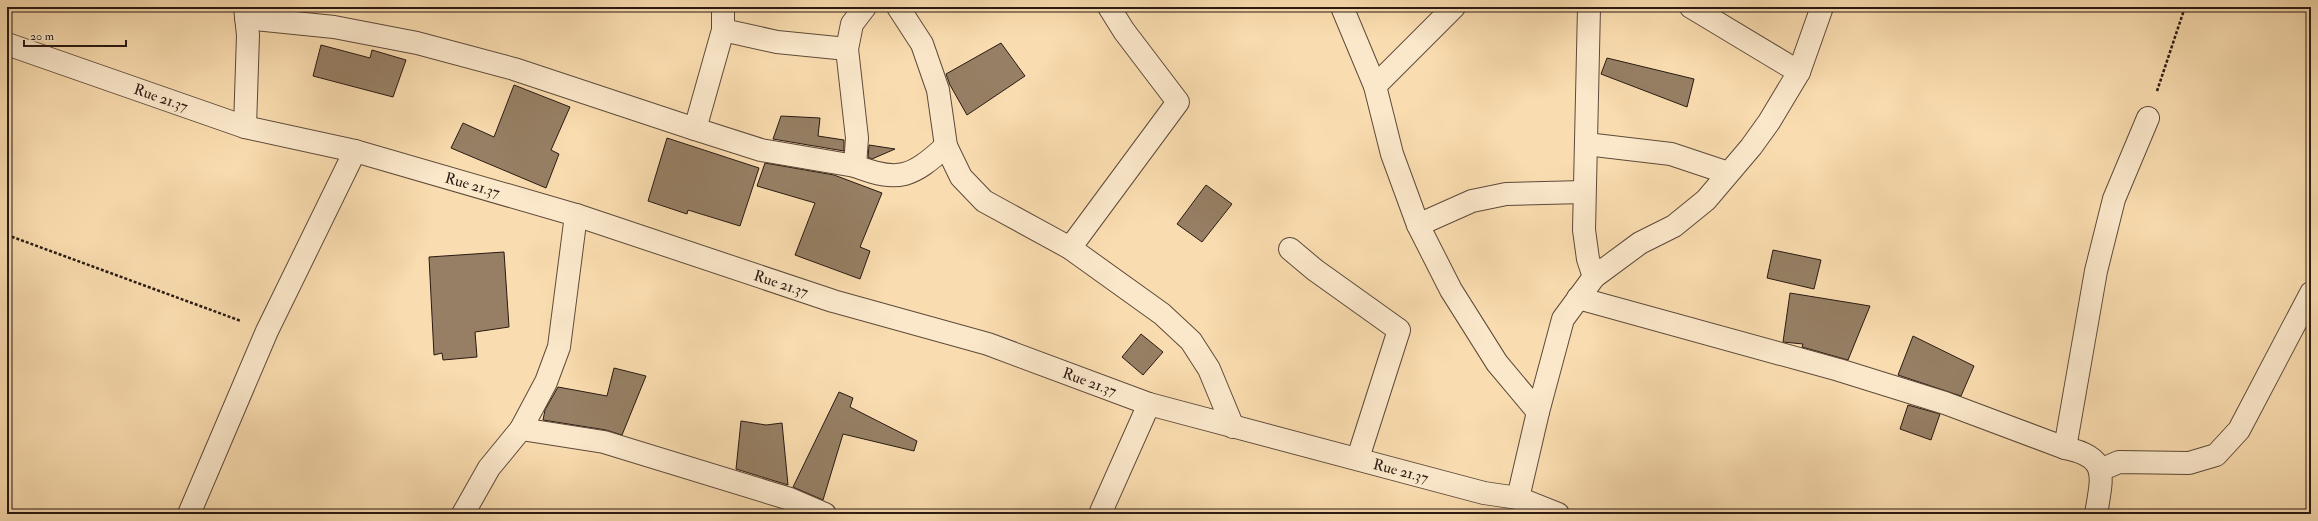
<svg xmlns="http://www.w3.org/2000/svg" width="2318" height="521" font-family="'IM FELL Double Pica',serif">
<style>
.building{fill:#967f64;stroke:#2a1a13}
.lines{fill:none;stroke-linecap:round;stroke-linejoin:round}
.minor-casing{stroke:#5e4a3a;stroke-width:24}
.path{stroke:#2a1a13;stroke-width:2.5;stroke-dasharray:3 2;stroke-linecap:butt}
.minor{stroke:#fbe8cb;stroke-width:22}
.labels{text-anchor:middle;dominant-baseline:central;stroke-width:3;stroke-linejoin:round;paint-order:stroke}
.street-label{font-size:15px;fill:#2a1a13;stroke:#fbe8cb}
</style>
<rect width="100%" height="100%" fill="#f9dcaf"/>
<filter id="stains"><feTurbulence type="fractalNoise" baseFrequency=".005" numOctaves="4"/><feColorMatrix values="0 0 0 0 .2 0 0 0 0 .09 0 0 0 0 .02 0 0 0 .5 -.17"/></filter>
<radialGradient id="worn" r=".72"><stop offset=".6" stop-color="#630" stop-opacity="0"/><stop offset="1" stop-color="#630" stop-opacity=".3"/></radialGradient>
<g class="building">
<path d="M 1001,43 L 1025,76 L 967,115 L 950,85 L 946,74 Z"/>
<path d="M 321,45 L 370,58 L 372,50 L 406,60 L 393,97 L 313,76 Z"/>
<path d="M 1607,58 L 1694,79 L 1687,107 L 1601,74 Z"/>
<path d="M 514,85 L 570,107 L 551,150 L 559,154 L 546,188 L 451,148 L 463,123 L 494,137 Z"/>
<path d="M 781,116 L 820,118 L 818,136 L 844,140 L 844,151 L 773,139 Z"/>
<path d="M 667,138 L 759,168 L 740,226 L 688,210 L 687,214 L 648,201 Z"/>
<path d="M 869,145 L 895,149 L 872,159 L 868,157 Z"/>
<path d="M 765,163 L 834,175 L 882,193 L 860,247 L 870,251 L 860,279 L 795,255 L 815,203 L 757,186 Z"/>
<path d="M 1206,185 L 1232,204 L 1202,242 L 1177,224 Z"/>
<path d="M 1773,250 L 1821,260 L 1814,289 L 1767,278 Z"/>
<path d="M 504,252 L 509,327 L 475,332 L 477,357 L 443,360 L 442,353 L 434,355 L 429,257 Z"/>
<path d="M 1790,293 L 1870,306 L 1848,360 L 1802,347 L 1803,344 L 1783,342 Z"/>
<path d="M 1141,334 L 1163,352 L 1143,375 L 1122,357 Z"/>
<path d="M 1913,336 L 1974,366 L 1961,396 L 1898,375 Z"/>
<path d="M 614,368 L 646,376 L 622,435 L 606,430 L 543,420 L 545,410 L 558,387 L 607,396 Z"/>
<path d="M 839,392 L 853,398 L 850,407 L 917,441 L 914,451 L 843,434 L 823,500 L 793,487 Z"/>
<path d="M 1908,405 L 1940,414 L 1931,440 L 1900,429 Z"/>
<path d="M 741,421 L 766,425 L 782,423 L 788,485 L 736,469 Z"/>
</g>
<g class="lines">
<defs>
<g id="minor">
<path d="M 723,7 L 723,30 L 777,42 L 847,49"/>
<path d="M 898,7 L 922,44 L 938,90 L 946,146 L 961,177 L 984,201 L 1070,248 L 1162,314 L 1191,341 L 1209,369 L 1233,427"/>
<path d="M 1342,7 L 1375,86 L 1392,154 L 1418,225 L 1451,290 L 1497,363 L 1538,412 L 1518,498"/>
<path d="M 1589,7 L 1584,230 L 1588,259 L 1594,277"/>
<path d="M 1691,7 L 1799,72"/>
<path d="M 246,18 L 334,27 L 417,43 L 514,69 L 695,129"/>
<path d="M 723,30 L 695,129 L 761,150 L 855,166 L 857,138 L 847,49 L 852,24 L 865,7"/>
<path id="s1" d="M 7,44 L 245,127 L 355,151 L 576,215 L 833,301 L 988,344 L 1149,404 L 1484,493 L 1518,498 L 1558,514"/>
<path d="M 1375,86 L 1454,7"/>
<path d="M 245,127 L 248,35 L 245,7"/>
<path d="M 1586,144 L 1671,154 L 1728,173"/>
<path d="M 855,166 C 899,183 912,177 946,146"/>
<path d="M 1418,225 L 1472,201 L 1506,194 L 1584,192"/>
<path d="M 1070,248 L 1178,102 L 1124,31 L 1109,7"/>
<path d="M 1290,249 L 1315,270 L 1399,330 L 1358,458"/>
<path d="M 1578,298 L 1839,370 L 1945,403 L 2065,448 C 2110,457 2102,477 2096,514"/>
<path d="M 1538,412 L 1563,319 L 1594,277 L 1640,243 L 1674,226 L 1706,200 L 1751,147 L 1769,122 L 1799,72 L 1822,7"/>
<path d="M 521,429 L 604,442 L 790,499 L 825,514"/>
<path d="M 2065,448 L 2096,271 L 2114,199 L 2148,118"/>
<path d="M 2100,470 L 2119,462 L 2189,463 L 2216,455 L 2239,430 L 2311,293"/>
<path d="M 189,514 L 267,331 L 355,151"/>
<path d="M 463,514 L 489,468 L 521,429 L 546,382 L 559,347 L 576,215"/>
<path d="M 1100,514 L 1149,404"/>
</g>
</defs>
<use href="#minor" class="minor-casing"/>
<g class="path">
<path d="M 2157,91 L 2185,7"/>
<path d="M 7,235 L 241,321"/>
</g>
<use href="#minor" class="minor"/>
</g>
<g class="labels">
<g class="street-label">
<text stroke="none"><textPath href="#s1" startOffset="163">Rue 21.37</textPath></text>
<text stroke="none"><textPath href="#s1" startOffset="487">Rue 21.37</textPath></text>
<text stroke="none"><textPath href="#s1" startOffset="811">Rue 21.37</textPath></text>
<text stroke="none"><textPath href="#s1" startOffset="1135">Rue 21.37</textPath></text>
<text stroke="none"><textPath href="#s1" startOffset="1459">Rue 21.37</textPath></text>
</g>
</g>
<rect width="2318" height="521" fill="none" stroke="#f9dcaf" stroke-width="24"/>
<rect x="8" y="8" width="2302" height="505" fill="none" stroke="#2a1a13" stroke-width="2"/>
<rect x="12" y="12" width="2294" height="497" fill="none" stroke="#2a1a13"/>
<path d="M24 40v6h102v-6" fill="none" stroke="#2a1a13" stroke-width="2"/>
<text x="30" y="40" font-size="12" fill="#2a1a13" stroke="#fbe8cb" stroke-width="3" paint-order="stroke">20 m</text>
<rect width="100%" height="100%" filter="url(#stains)"/>
<rect width="100%" height="100%" fill="url(#worn)"/>
</svg>
